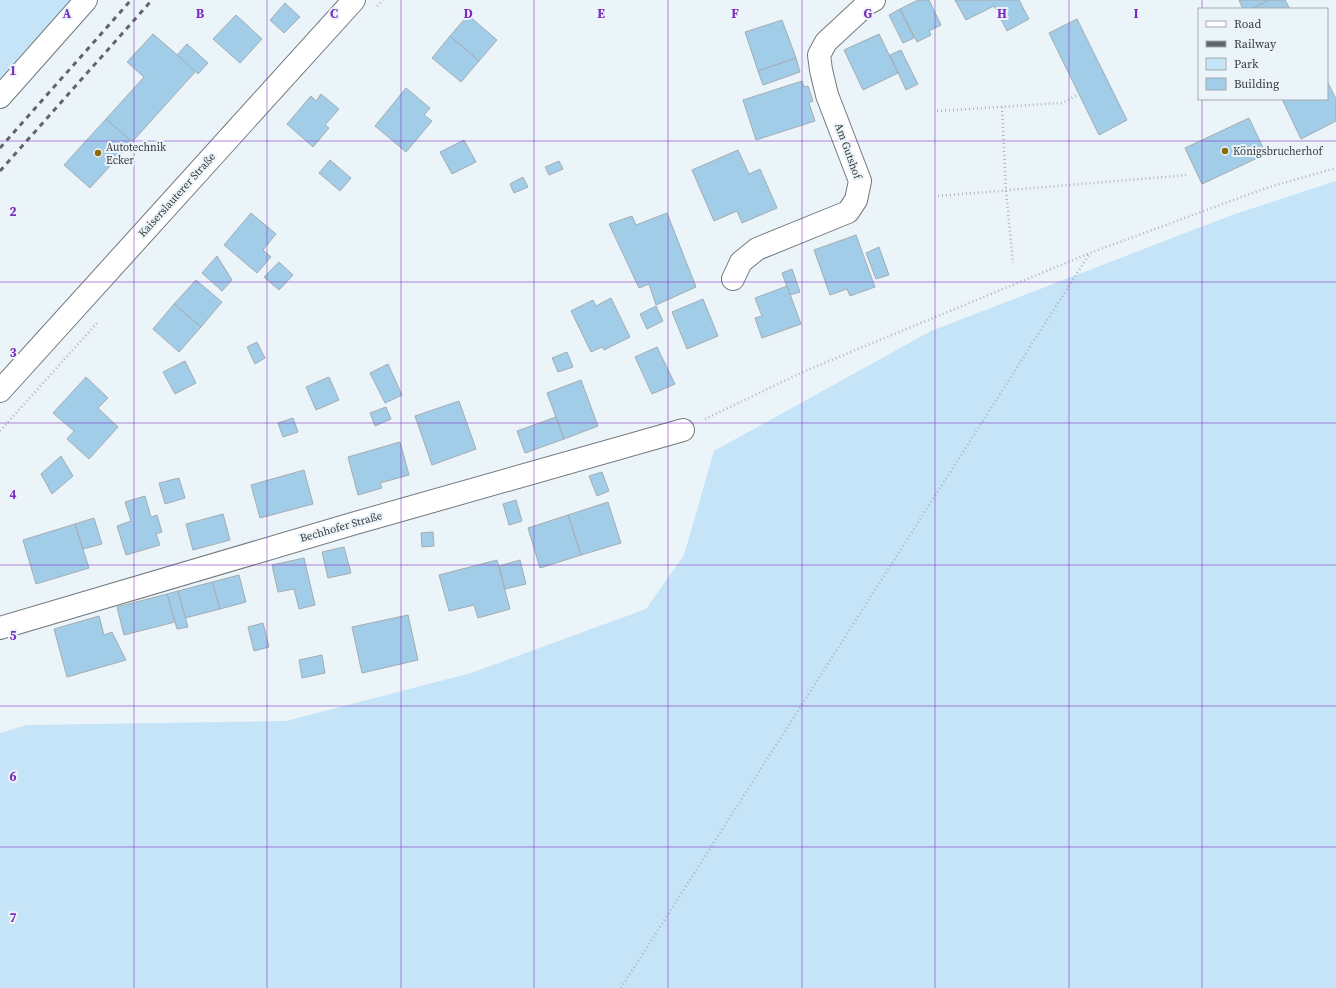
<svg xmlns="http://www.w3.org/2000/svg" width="1336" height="988" font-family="'Source Serif 4',serif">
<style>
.green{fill:#c6e4f7}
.building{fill:#a2cde8;stroke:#a4acb2}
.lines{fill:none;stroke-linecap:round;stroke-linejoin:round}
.minor-casing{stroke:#72797e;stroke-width:24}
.major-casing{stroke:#72797e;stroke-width:24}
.path{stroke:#afb6ba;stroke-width:2.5;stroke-dasharray:1 3;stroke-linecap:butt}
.minor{stroke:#fff;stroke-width:22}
.major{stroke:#fff;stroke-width:22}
.rail{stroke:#606568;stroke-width:3;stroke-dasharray:5 5;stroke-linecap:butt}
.grid{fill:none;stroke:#7b2cbf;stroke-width:1;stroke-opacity:0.55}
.poi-dot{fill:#8c6a0b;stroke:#ebf4f9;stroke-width:1.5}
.labels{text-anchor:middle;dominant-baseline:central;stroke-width:4;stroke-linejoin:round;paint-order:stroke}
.poi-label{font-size:11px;fill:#393d3f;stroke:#ebf4f9;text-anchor:start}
.street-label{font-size:11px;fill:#393d3f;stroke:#ebf4f9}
.grid-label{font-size:13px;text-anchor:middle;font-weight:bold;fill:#7b2cbf;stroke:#ebf4f9;stroke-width:4;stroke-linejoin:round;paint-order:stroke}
</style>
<rect width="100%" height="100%" fill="#ebf4f9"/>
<g class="green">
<path d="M 0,0 L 73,0 L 0,84 Z"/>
<path d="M 1336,181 L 1336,988 L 0,988 L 0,733 L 27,725 L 286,721 L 471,673 L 646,609 L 684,555 L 714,451 L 931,331 L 1232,215 Z"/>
</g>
<g class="building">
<path d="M 918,0 L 929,0 L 941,25 L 929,31 L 931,35 L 917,42 L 900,9 Z"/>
<path d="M 955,0 L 1019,0 L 1029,19 L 1007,31 L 994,6 L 966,20 Z"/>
<path d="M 1239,0 L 1269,0 L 1251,9 L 1243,9 Z"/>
<path d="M 1269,0 L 1285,0 L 1290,9 L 1251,9 Z"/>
<path d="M 285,3 L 300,17 L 284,33 L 270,20 Z"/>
<path d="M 900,9 L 914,38 L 903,43 L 889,15 Z"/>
<path d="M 236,15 L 262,39 L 240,63 L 213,39 Z"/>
<path d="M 468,15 L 497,40 L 479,61 L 450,36 Z"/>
<path d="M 1077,19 L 1127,120 L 1099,135 L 1049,33 Z"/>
<path d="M 782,20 L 796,58 L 758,71 L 745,32 Z"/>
<path d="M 153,34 L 196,71 L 132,142 L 106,119 L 144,77 L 127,62 Z"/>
<path d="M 879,34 L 898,73 L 863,90 L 844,50 Z"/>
<path d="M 450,36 L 479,61 L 461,82 L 432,58 Z"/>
<path d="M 187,44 L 208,63 L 198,74 L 177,55 Z"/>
<path d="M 901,50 L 918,84 L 906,90 L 890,55 Z"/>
<path d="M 796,58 L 800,72 L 763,85 L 758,71 Z"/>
<path d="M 802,81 L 804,87 L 808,86 L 813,101 L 809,103 L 815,121 L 756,140 L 743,100 Z"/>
<path d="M 1327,81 L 1336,99 L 1336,121 L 1301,139 L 1282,99 L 1327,99 Z"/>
<path d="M 406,88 L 430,108 L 424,115 L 432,121 L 406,152 L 375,126 Z"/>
<path d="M 321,94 L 339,109 L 325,125 L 329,128 L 313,147 L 287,124 L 311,96 L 316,101 Z"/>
<path d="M 1249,118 L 1266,154 L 1202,184 L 1185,148 Z"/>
<path d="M 106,119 L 132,142 L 90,188 L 64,165 Z"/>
<path d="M 464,140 L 476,162 L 452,174 L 440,152 Z"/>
<path d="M 738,150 L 749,174 L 760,169 L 777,208 L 742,223 L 737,211 L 714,221 L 692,170 Z"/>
<path d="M 330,160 L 351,178 L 340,191 L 319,173 Z"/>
<path d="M 559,161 L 563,169 L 549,175 L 545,167 Z"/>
<path d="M 523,177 L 528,187 L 514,193 L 510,184 Z"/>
<path d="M 251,213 L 276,234 L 263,250 L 271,257 L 257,273 L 224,245 Z"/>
<path d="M 667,213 L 696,287 L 656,305 L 649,284 L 639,288 L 609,224 L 632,216 L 636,225 Z"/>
<path d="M 856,235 L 875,287 L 850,296 L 847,289 L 830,295 L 814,250 Z"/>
<path d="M 879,247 L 889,275 L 876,279 L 866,253 Z"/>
<path d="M 217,256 L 232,280 L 222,291 L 202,273 Z"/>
<path d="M 279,262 L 293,275 L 279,290 L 264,277 Z"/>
<path d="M 792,269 L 800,292 L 790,295 L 782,273 Z"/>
<path d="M 196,280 L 222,302 L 201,327 L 174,304 Z"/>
<path d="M 787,286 L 801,324 L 762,338 L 755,318 L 762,316 L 755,298 Z"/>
<path d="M 611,298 L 630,337 L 604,350 L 602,347 L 591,352 L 571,311 L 593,300 L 596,306 Z"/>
<path d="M 703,299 L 718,336 L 687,349 L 672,312 Z"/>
<path d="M 174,304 L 201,327 L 179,352 L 153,329 Z"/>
<path d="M 656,306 L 663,321 L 647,329 L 640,314 Z"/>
<path d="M 257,342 L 265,358 L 255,364 L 247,347 Z"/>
<path d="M 657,347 L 675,384 L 652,394 L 635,357 Z"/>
<path d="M 567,352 L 573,367 L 558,372 L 552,358 Z"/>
<path d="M 185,361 L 196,383 L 175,394 L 163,372 Z"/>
<path d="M 388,364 L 402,395 L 385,403 L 370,373 Z"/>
<path d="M 86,377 L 108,398 L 98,408 L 118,427 L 89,459 L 67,439 L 74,431 L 53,413 Z"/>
<path d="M 329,377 L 339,400 L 316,410 L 306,387 Z"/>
<path d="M 581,380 L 598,426 L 564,439 L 547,393 Z"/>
<path d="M 459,401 L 476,449 L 432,465 L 415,416 Z"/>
<path d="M 386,407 L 391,419 L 375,426 L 370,413 Z"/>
<path d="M 556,417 L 564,439 L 525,453 L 517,431 Z"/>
<path d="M 293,418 L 298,432 L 283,437 L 278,423 Z"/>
<path d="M 400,442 L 409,475 L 380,483 L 382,488 L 358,495 L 348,457 Z"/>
<path d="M 61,456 L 73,476 L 52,494 L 41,474 Z"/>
<path d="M 304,470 L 313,504 L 260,518 L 251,485 Z"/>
<path d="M 602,472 L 609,491 L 597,496 L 589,476 Z"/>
<path d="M 179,478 L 185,498 L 165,504 L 159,483 Z"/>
<path d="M 145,496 L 151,517 L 157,515 L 162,532 L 156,534 L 160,545 L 126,555 L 117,526 L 131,521 L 125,502 Z"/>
<path d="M 516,500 L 522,521 L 509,525 L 503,504 Z"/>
<path d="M 608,502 L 621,543 L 581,555 L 568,515 Z"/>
<path d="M 223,514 L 230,540 L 193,550 L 186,524 Z"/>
<path d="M 568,515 L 581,555 L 540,568 L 528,528 Z"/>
<path d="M 94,518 L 102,544 L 83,549 L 75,524 Z"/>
<path d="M 75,524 L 89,568 L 36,584 L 23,540 Z"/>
<path d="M 433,532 L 434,546 L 422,547 L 421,533 Z"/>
<path d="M 344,547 L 351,573 L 328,578 L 322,552 Z"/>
<path d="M 304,558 L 315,605 L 299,609 L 294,589 L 278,592 L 272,565 Z"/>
<path d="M 497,560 L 510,609 L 478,618 L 474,605 L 449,611 L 439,575 Z"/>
<path d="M 520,560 L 526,584 L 505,589 L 499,566 Z"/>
<path d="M 239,575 L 246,602 L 220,609 L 212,582 Z"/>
<path d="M 212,582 L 220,609 L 185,618 L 178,591 Z"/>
<path d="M 178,591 L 188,627 L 177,629 L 167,594 Z"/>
<path d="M 167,594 L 175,622 L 124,635 L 117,607 Z"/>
<path d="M 408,615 L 418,660 L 362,673 L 352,627 Z"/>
<path d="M 99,616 L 104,635 L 112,632 L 126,660 L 67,677 L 54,629 Z"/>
<path d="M 263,623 L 269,647 L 254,651 L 248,627 Z"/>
<path d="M 322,655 L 325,673 L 302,678 L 299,660 Z"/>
</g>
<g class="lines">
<defs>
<g id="minor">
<path d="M 0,97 L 86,0"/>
<path d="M 733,279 L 741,262 L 757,249 L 848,212 L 856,200 L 860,181 L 827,95 L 821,70 L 819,55 L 826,42 L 867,4 L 874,0"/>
<path d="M 0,628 L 352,524 L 683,430"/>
</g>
<path id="major" d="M 0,391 L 354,0"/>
</defs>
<use href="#minor" class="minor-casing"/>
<use href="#major" class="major-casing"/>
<g class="path">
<path d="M 377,6 L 383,0"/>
<path d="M 1002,107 L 1006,191 L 1013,263"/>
<path d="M 937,111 L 1062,103 L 1079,94"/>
<path d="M 938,196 L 1188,175"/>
<path d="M 705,419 L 805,371 L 1090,253 L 1266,188 L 1336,168"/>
<path d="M 0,431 L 97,323"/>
<path d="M 621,988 L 1090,253"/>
</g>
<use href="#minor" class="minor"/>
<use href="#major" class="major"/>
<g class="rail">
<path d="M 0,148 L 131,0"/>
<path d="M 0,171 L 152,0"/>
</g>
</g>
<path class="grid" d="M 134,0 L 134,988M 267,0 L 267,988M 401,0 L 401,988M 534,0 L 534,988M 668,0 L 668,988M 802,0 L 802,988M 935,0 L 935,988M 1069,0 L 1069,988M 1202,0 L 1202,9M 1202,99 L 1202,988M 0,141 L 1336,141M 0,282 L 1336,282M 0,423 L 1336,423M 0,565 L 1336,565M 0,706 L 1336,706M 0,847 L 1336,847"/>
<g class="poi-dot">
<circle cx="1225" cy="151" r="4"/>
<circle cx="98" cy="153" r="4"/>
</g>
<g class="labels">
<g class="poi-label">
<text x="106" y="147">Autotechnik<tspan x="106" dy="13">Ecker</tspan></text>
<text x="1233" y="151">Königsbrucherhof</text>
</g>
<g class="street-label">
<text transform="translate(848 151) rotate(70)">Am Gutshof</text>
<text transform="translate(177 195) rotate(-48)">Kaiserslauterer Straße</text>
<text transform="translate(341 527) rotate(-16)">Bechhofer Straße</text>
</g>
</g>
<g class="grid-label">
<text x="67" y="18">A</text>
<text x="200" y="18">B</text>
<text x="334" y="18">C</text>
<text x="468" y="18">D</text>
<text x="601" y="18">E</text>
<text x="735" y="18">F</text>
<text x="868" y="18">G</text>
<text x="1002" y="18">H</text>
<text x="1136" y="18">I</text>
<text x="13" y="75">1</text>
<text x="13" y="216">2</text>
<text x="13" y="357">3</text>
<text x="13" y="499">4</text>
<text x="13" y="640">5</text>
<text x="13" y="781">6</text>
<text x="13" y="922">7</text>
</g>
<rect x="1198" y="8" width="130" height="92" fill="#ebf4f9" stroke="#a4abaf"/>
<rect x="1206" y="21" width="20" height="6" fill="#ffffff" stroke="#a4abaf"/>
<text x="1234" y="28" font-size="12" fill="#393d3f">Road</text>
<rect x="1206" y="41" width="20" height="6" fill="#606568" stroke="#a4abaf"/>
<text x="1234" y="48" font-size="12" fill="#393d3f">Railway</text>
<rect x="1206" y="58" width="20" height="12" fill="#c6e4f7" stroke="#a4abaf"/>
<text x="1234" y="68" font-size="12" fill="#393d3f">Park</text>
<rect x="1206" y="78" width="20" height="12" fill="#a2cde8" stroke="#a4abaf"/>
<text x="1234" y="88" font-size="12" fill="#393d3f">Building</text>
</svg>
